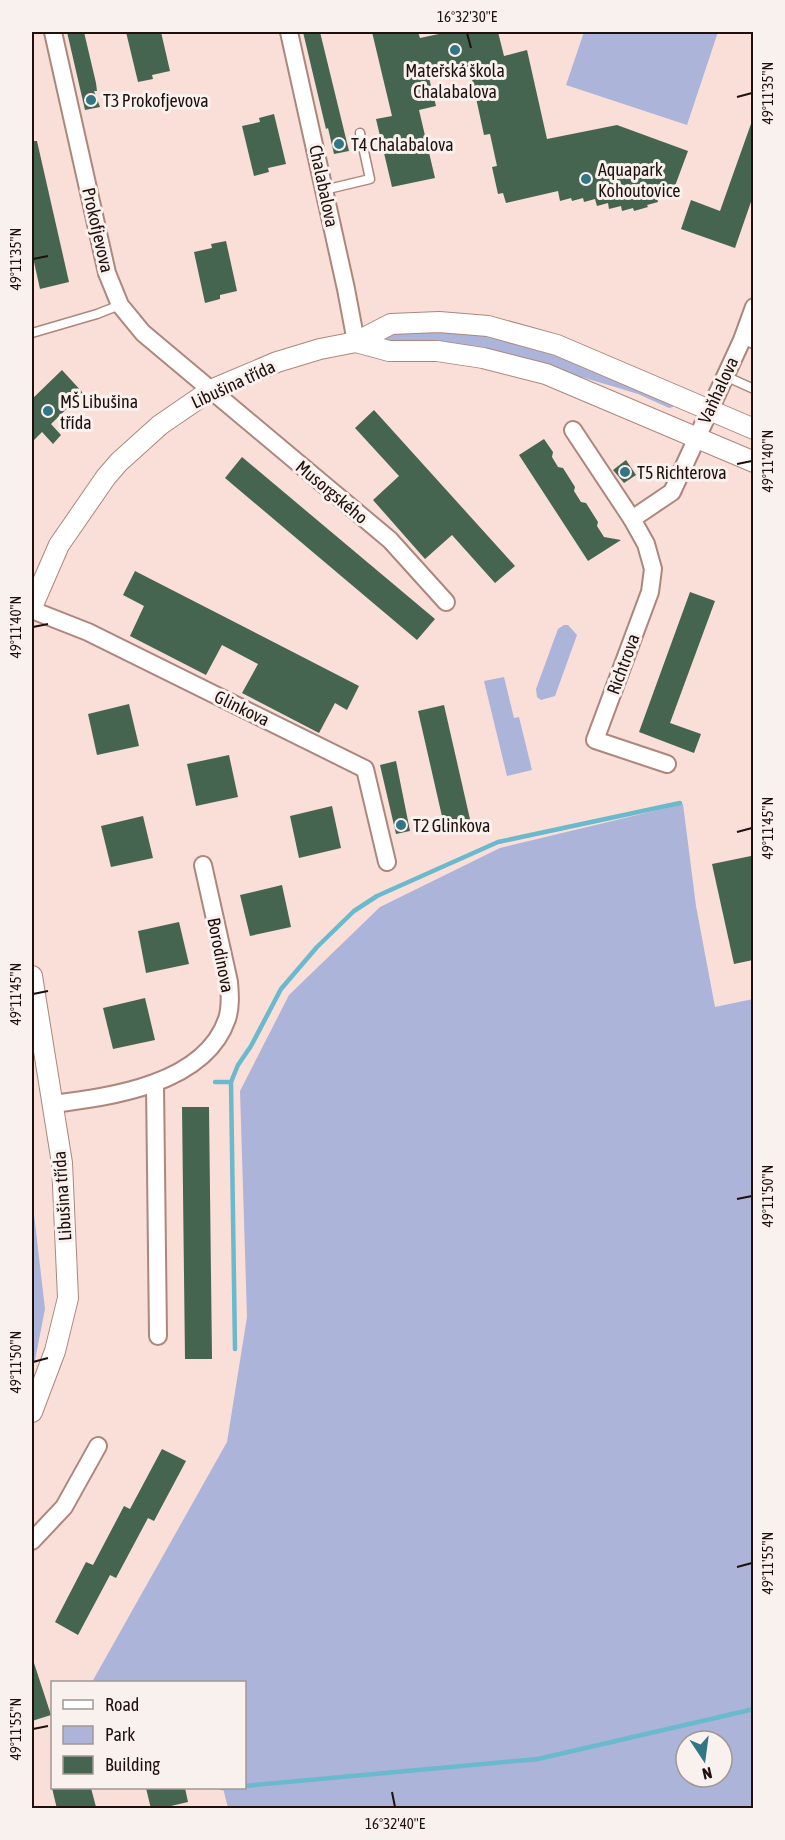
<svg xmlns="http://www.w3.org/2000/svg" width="785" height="1840" font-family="'Asap Condensed',sans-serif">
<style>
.green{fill:#acb4da;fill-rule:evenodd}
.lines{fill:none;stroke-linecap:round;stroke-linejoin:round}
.stream{stroke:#6ab9cc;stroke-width:4.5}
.building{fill:#456550}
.service-casing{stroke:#ad867c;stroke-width:11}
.minor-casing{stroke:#ad867c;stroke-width:20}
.tertiary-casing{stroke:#ad867c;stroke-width:22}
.service{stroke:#fff;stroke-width:8}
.minor{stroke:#fff;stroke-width:16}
.tertiary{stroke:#fff;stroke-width:20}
.ticks{fill:none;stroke:#1f100d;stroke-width:2}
.poi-dot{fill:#327686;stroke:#f9f1ee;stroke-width:2}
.labels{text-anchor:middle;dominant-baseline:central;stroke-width:6;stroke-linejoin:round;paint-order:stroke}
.poi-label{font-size:18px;fill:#1f100d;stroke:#f9f1ee;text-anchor:start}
.street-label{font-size:18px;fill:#1f100d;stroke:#f9f1ee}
.neatline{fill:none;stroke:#1f100d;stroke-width:2}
.ticks-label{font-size:15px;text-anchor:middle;fill:#1f100d}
</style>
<rect width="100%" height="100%" fill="#f9dfd8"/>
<g class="green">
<path d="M 584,32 L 718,32 L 687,125 L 566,85 Z"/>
<path d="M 432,331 C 457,333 482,334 505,340 C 564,355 619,380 673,405 L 673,407 L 669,408 L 638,394 L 615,387 L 484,348 L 431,341 L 379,340 L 380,334 Z"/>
<path d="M 564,625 L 568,625 L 577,635 L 555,696 L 541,700 L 537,697 L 536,689 L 558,629 Z"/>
<path d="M 504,677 L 514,718 L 519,717 L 532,770 L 507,776 L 484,681 Z"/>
<path d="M 683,804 L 696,906 L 715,1007 L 753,999 L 753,1808 L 228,1808 L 223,1788 L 244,1788 L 244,1682 L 92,1682 L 227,1442 L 247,1317 L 240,1091 L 289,995 L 380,907 L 500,848 ZM 686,1741 L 722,1741 L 722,1777 L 686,1777 Z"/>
<path d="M 32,1197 L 45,1309 L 35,1360 L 32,1367 Z"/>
</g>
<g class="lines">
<g class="stream">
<path d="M 215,1082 L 231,1082 L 238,1065 L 251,1046 L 281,989 L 317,947 L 354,911 L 377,896 L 498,842 L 680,803"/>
<path d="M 231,1082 L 235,1349"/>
<path d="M 244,1786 L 538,1759 L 754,1709"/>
<path d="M 222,1788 L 223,1788"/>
</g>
</g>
<g class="building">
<path d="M 67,32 L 84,32 L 96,83 L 97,91 L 94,91 L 100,107 L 85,110 Z"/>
<path d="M 126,32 L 161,32 L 170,71 L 152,75 L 153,79 L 138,82 Z"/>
<path d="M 303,32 L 320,32 L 349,151 L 334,154 L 328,128 L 326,129 Z"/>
<path d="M 372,32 L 418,32 L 420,38 L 448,32 L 498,32 L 504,56 L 527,50 L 547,139 L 617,125 L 688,151 L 672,194 L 657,198 L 658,202 L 647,205 L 648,207 L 634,211 L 633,208 L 622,211 L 621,206 L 609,209 L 608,203 L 597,206 L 595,199 L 584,202 L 583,198 L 572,201 L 571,198 L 560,201 L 558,191 L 506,203 L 503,193 L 498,194 L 492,167 L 497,166 L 490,134 L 484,135 L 470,70 L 429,78 L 436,106 L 419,110 L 435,178 L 392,187 L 376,119 L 392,116 Z"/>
<path d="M 274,114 L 286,164 L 268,168 L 269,172 L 254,176 L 242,126 L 260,122 L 259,118 Z"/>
<path d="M 752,121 L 753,121 L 753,196 L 735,248 L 681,229 L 691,200 L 720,211 Z"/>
<path d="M 32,141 L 37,141 L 69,282 L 40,289 L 32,253 Z"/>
<path d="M 226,241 L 237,291 L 220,295 L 220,299 L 205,303 L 194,252 L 212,248 L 211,244 Z"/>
<path d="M 62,370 L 83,393 L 51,424 L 61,435 L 53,444 L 42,432 L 32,442 L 32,399 Z"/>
<path d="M 374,410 L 515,566 L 495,583 L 452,535 L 425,559 L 373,500 L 399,476 L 355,428 Z"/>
<path d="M 544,439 L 553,452 L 552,457 L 558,467 L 563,468 L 575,487 L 574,491 L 581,502 L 586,503 L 598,522 L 597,526 L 604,537 L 621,540 L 588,561 L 519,455 Z"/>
<path d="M 242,457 L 435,619 L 417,640 L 225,478 Z"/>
<path d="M 626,460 L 636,475 L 624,483 L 613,470 Z"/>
<path d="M 135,571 L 359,686 L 347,710 L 335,703 L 319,733 L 242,693 L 258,664 L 222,645 L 206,675 L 130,636 L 144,606 L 123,595 Z"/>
<path d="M 690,592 L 715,601 L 670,723 L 701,734 L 694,753 L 639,732 Z"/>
<path d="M 129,704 L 139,746 L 97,755 L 88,714 Z"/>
<path d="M 444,705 L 472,828 L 446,834 L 418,711 Z"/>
<path d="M 229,755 L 238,797 L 196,806 L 187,764 Z"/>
<path d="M 396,761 L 410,831 L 396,834 L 380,765 Z"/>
<path d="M 332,806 L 341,848 L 299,858 L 290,816 Z"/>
<path d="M 143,816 L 153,858 L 111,867 L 101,826 Z"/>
<path d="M 751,856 L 753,865 L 753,960 L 734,964 L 712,864 Z"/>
<path d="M 282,885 L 291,927 L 250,936 L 240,895 Z"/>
<path d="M 179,922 L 189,964 L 146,973 L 138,931 Z"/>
<path d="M 145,998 L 155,1040 L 113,1049 L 103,1008 Z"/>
<path d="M 182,1107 L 209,1107 L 212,1359 L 185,1359 Z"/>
<path d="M 162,1449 L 186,1461 L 154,1521 L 148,1518 L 116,1578 L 110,1575 L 78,1635 L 55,1622 L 86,1562 L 93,1565 L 124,1506 L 130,1509 Z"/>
<path d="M 34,1663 L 51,1715 L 32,1721 L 32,1664 Z"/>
<path d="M 52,1788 L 91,1788 L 96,1807 L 87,1809 L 57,1809 Z"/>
<path d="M 146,1788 L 185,1788 L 188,1802 L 158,1809 L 151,1809 Z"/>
</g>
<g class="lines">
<defs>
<g id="service">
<path d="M 324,190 L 370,179 L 360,133"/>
<path d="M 32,333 L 97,314 L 120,305"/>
<path d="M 742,340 L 754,344"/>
<path d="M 725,376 L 754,389"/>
</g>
<g id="minor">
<path d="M 53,32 L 107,273 L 120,305 L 143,333 L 390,540 L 446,602"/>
<path d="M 289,32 L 346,289 L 356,342"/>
<path d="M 573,430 L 632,519 L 646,544 L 653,569 L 650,592 L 595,740 L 667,764"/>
<path d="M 632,519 L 672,492 L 742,340 L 754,307"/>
<path d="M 32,610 L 88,632 L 365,769 L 387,862"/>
<path d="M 155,1084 L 158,1336"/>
<path d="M 52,1104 C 111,1097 205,1084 227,1019 C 231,1007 230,994 229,982 L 203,865"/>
<path d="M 32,1541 L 64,1507 L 98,1446"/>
</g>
<g id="tertiary">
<path d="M 356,342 L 389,351 L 437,351 L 483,358 L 546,374 L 754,462"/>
<path d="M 32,607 L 59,545 L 106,477 L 119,462 L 160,425 L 211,390 L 277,362 L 320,349 L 356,342 L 391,324 L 439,322 L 488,326 L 557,345 L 754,429"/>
<path d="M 32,976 L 62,1163 L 68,1298 L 55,1351 L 32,1412"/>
</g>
</defs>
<use href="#service" class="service-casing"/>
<use href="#minor" class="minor-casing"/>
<use href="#tertiary" class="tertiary-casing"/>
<use href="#service" class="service"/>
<use href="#minor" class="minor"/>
<use href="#tertiary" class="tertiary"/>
</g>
<path class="ticks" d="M 467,33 L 471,48M 737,97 L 752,93M 33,259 L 48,256M 737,464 L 752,461M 33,627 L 48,624M 737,832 L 752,828M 33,994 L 48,991M 737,1199 L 752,1196M 33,1362 L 48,1358M 737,1567 L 752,1563M 33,1729 L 48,1726M 392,1792 L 395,1807"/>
<g class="poi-dot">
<circle cx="455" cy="50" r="6"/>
<circle cx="91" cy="100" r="6"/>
<circle cx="339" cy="144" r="6"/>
<circle cx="586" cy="179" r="6"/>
<circle cx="48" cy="411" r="6"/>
<circle cx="625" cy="472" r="6"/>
<circle cx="401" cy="825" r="6"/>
</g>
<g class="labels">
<g class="poi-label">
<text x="455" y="70" text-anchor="middle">Mateřská škola<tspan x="455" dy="21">Chalabalova</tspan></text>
<text x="103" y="100">T3 Prokofjevova</text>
<text x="351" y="144">T4 Chalabalova</text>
<text x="598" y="169">Aquapark<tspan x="598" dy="21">Kohoutovice</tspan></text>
<text x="60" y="401">MŠ Libušina<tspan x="60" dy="21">třída</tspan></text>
<text x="637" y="472">T5 Richterova</text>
<text x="413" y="825">T2 Glinkova</text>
</g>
<g class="street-label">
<text transform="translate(324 186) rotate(78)">Chalabalova</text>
<text transform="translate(98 230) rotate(77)">Prokofjevova</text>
<text transform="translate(233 384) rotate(-25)">Libušina třída</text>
<text transform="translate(718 390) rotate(-65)">Vaňhalova</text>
<text transform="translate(332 492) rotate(40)">Musorgského</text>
<text transform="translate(623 664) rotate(-70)">Richtrova</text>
<text transform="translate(242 708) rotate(26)">Glinkova</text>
<text transform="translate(221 955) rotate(79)">Borodinova</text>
<text transform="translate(62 1196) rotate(-94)">Libušina třída</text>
</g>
</g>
<rect width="785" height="1840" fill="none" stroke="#f9f1ee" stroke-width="66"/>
<rect x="51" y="1681" width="195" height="108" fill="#f9f1ee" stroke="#a29794" stroke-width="1.5"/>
<rect x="63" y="1700" width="30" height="9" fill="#ffffff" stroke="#a29794" stroke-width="1.5"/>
<text x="105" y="1711" font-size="18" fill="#1f100d">Road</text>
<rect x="63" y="1726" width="30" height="18" fill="#acb4da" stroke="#a29794" stroke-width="1.5"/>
<text x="105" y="1741" font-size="18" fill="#1f100d">Park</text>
<rect x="63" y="1756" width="30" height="18" fill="#456550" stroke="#a29794" stroke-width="1.5"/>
<text x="105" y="1771" font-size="18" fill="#1f100d">Building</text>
<g transform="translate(704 1759) rotate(167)"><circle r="28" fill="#f9f1ee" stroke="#a29794" stroke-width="1.5"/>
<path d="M0-4.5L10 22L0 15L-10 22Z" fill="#327686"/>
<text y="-9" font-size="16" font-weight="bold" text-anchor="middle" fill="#1f100d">N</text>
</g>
<rect x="33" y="33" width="719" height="1774" class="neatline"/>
<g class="ticks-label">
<text x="467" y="22">16°32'30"E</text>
<text transform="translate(768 93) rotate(-90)" y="5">49°11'35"N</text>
<text transform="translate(16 259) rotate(-90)" y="5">49°11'35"N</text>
<text transform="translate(768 461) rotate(-90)" y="5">49°11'40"N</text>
<text transform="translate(16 627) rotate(-90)" y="5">49°11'40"N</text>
<text transform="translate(768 828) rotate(-90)" y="5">49°11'45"N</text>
<text transform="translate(16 994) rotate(-90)" y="5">49°11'45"N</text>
<text transform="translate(768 1196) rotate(-90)" y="5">49°11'50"N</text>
<text transform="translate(16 1362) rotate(-90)" y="5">49°11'50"N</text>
<text transform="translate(768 1563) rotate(-90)" y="5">49°11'55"N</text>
<text transform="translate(16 1729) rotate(-90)" y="5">49°11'55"N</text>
<text x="395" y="1829">16°32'40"E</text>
</g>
</svg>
